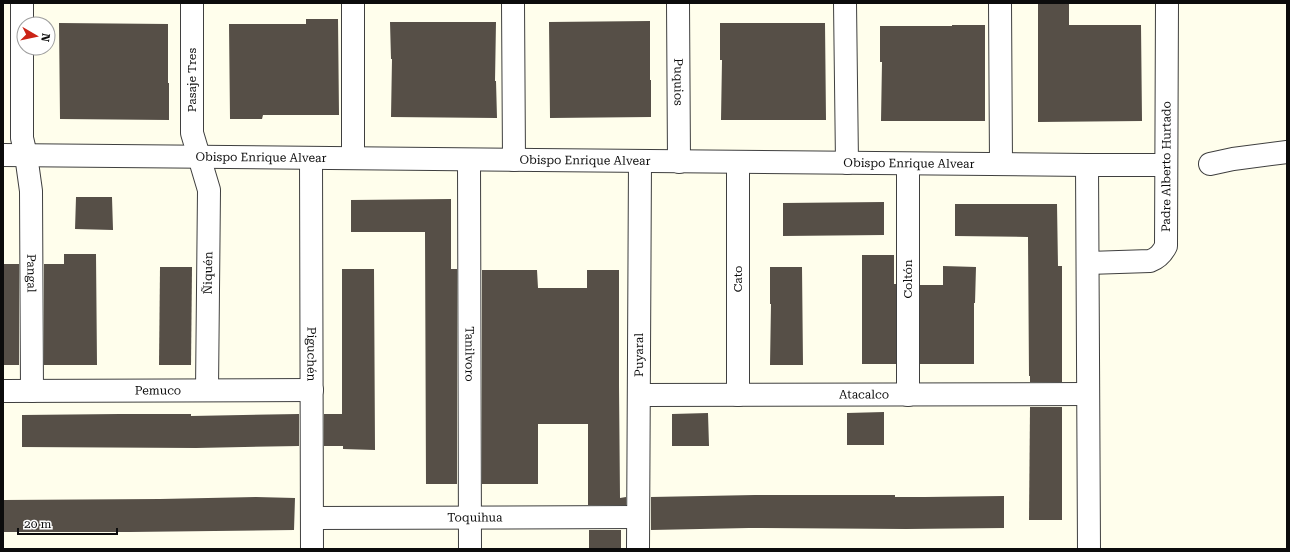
<svg xmlns="http://www.w3.org/2000/svg" width="1290" height="552" font-family="'Roboto Serif',serif">
<style>
.building{fill:#564f47}
.lines{fill:none;stroke-linecap:round;stroke-linejoin:round}
.minor-casing{stroke:#3f3f3f;stroke-width:24}
.minor{stroke:#fff;stroke-width:22}
.labels{text-anchor:middle;dominant-baseline:central;stroke-width:4;stroke-linejoin:round;paint-order:stroke}
.street-label{font-size:12px;fill:#0c0c0c;stroke:#fff}
</style>
<rect width="100%" height="100%" fill="#fffeec"/>
<g class="building">
<path d="M 1038,3 L 1069,3 L 1069,25 L 1141,25 L 1142,121 L 1038,122 Z"/>
<path d="M 306,19 L 338,19 L 339,115 L 263,115 L 262,119 L 230,119 L 229,24 L 306,24 Z"/>
<path d="M 650,21 L 650,80 L 651,80 L 651,117 L 550,118 L 549,22 Z"/>
<path d="M 390,22 L 496,22 L 495,81 L 496,81 L 497,118 L 391,117 L 392,59 L 391,59 Z"/>
<path d="M 59,23 L 168,24 L 168,83 L 169,83 L 169,120 L 60,119 Z"/>
<path d="M 720,23 L 825,23 L 826,120 L 721,120 L 722,60 L 720,60 Z"/>
<path d="M 952,25 L 985,25 L 985,121 L 881,121 L 882,62 L 880,62 L 880,26 L 952,26 Z"/>
<path d="M 76,197 L 112,197 L 113,230 L 75,229 Z"/>
<path d="M 451,199 L 451,269 L 457,269 L 457,484 L 426,484 L 425,232 L 351,232 L 351,200 Z"/>
<path d="M 884,202 L 884,235 L 783,236 L 783,203 Z"/>
<path d="M 955,204 L 1057,204 L 1058,266 L 1062,266 L 1062,382 L 1030,382 L 1030,376 L 1029,376 L 1028,237 L 955,236 Z"/>
<path d="M 64,254 L 96,254 L 97,365 L 44,365 L 44,264 L 64,264 Z"/>
<path d="M 862,255 L 894,255 L 894,284 L 896,284 L 896,364 L 862,364 Z"/>
<rect x="3" y="264" width="16" height="101"/>
<path d="M 943,266 L 976,267 L 975,303 L 974,303 L 974,364 L 920,364 L 920,285 L 943,285 Z"/>
<path d="M 160,267 L 192,267 L 191,365 L 159,365 Z"/>
<path d="M 770,267 L 802,267 L 803,365 L 770,365 L 771,304 L 770,304 Z"/>
<path d="M 342,269 L 374,269 L 375,450 L 343,449 L 343,446 L 324,446 L 324,414 L 342,414 Z"/>
<path d="M 482,270 L 537,270 L 538,288 L 587,288 L 587,270 L 619,270 L 619,386 L 620,498 L 626,497 L 626,505 L 588,505 L 588,424 L 538,424 L 538,484 L 482,484 Z"/>
<path d="M 1030,407 L 1062,407 L 1062,520 L 1029,520 Z"/>
<path d="M 884,412 L 884,445 L 847,445 L 847,413 Z"/>
<path d="M 708,413 L 709,446 L 672,446 L 672,414 Z"/>
<path d="M 120,414 L 191,414 L 191,416 L 299,414 L 299,446 L 196,448 L 22,447 L 22,415 Z"/>
<path d="M 755,495 L 895,495 L 895,497 L 925,497 L 1004,496 L 1004,528 L 906,529 L 749,528 L 651,530 L 651,497 Z"/>
<path d="M 256,497 L 295,498 L 294,530 L 130,532 L 3,532 L 3,500 L 160,499 Z"/>
<path d="M 589,530 L 626,530 L 621,530 L 621,549 L 589,549 Z"/>
</g>
<g class="lines">
<defs>
<g id="minor">
<path id="s1" d="M 22,3 L 22,138 L 26,155 L 31,191 L 32,391"/>
<path d="M 192,3 L 192,133 L 209,190 L 207,390"/>
<path d="M 353,3 L 353,158"/>
<path d="M 513,3 L 514,160"/>
<path id="s2" d="M 678,3 L 679,162"/>
<path d="M 845,3 L 847,163"/>
<path d="M 1000,3 L 1001,164"/>
<path id="s3" d="M 3,155 L 1087,165 L 1166,165"/>
<path id="s4" d="M 311,158 L 312,549"/>
<path id="s5" d="M 469,160 L 470,549"/>
<path d="M 908,164 L 908,395"/>
<path d="M 1210,164 L 1233,159 L 1287,152"/>
<path d="M 1087,165 L 1089,549"/>
<path id="s6" d="M 1088,263 L 1150,261 C 1158,258 1162,254 1166,246 L 1167,3"/>
<path id="s7" d="M 3,391 L 312,390"/>
<path id="s8" d="M 639,395 L 1088,394"/>
<path d="M 738,395 L 738,162"/>
<path id="s9" d="M 312,518 L 638,517"/>
<path id="s10" d="M 638,549 L 640,161"/>
</g>
</defs>
<use href="#minor" class="minor-casing"/>
<use href="#minor" class="minor"/>
</g>
<g class="labels">
<g class="street-label">
<text transform="translate(192 80) rotate(-90)">Pasaje Tres</text>
<text stroke="none"><textPath href="#s2" startOffset="79">Puquios</textPath></text>
<text stroke="none"><textPath href="#s3" startOffset="258">Obispo Enrique Alvear</textPath></text>
<text stroke="none"><textPath href="#s3" startOffset="582">Obispo Enrique Alvear</textPath></text>
<text stroke="none"><textPath href="#s3" startOffset="906">Obispo Enrique Alvear</textPath></text>
<text stroke="none"><textPath href="#s6" startOffset="164">Padre Alberto Hurtado</textPath></text>
<text stroke="none"><textPath href="#s1" startOffset="271">Pangal</textPath></text>
<text transform="translate(208 273) rotate(-89)">Ñiquén</text>
<text transform="translate(738 279) rotate(-90)">Cato</text>
<text transform="translate(908 279) rotate(-90)">Coltón</text>
<text stroke="none"><textPath href="#s4" startOffset="196">Piguchén</textPath></text>
<text stroke="none"><textPath href="#s5" startOffset="194">Tanilvoro</textPath></text>
<text stroke="none"><textPath href="#s10" startOffset="194">Puyaral</textPath></text>
<text stroke="none"><textPath href="#s7" startOffset="155">Pemuco</textPath></text>
<text stroke="none"><textPath href="#s8" startOffset="225">Atacalco</textPath></text>
<text stroke="none"><textPath href="#s9" startOffset="163">Toquihua</textPath></text>
</g>
</g>
<rect width="1290" height="552" fill="none" stroke="#0c0c0c" stroke-width="8"/>
<g transform="translate(36 36) rotate(99)"><circle r="19" fill="#ffffff" stroke="#9e9e9e"/>
<path d="M0-3L7 15L0 10L-7 15Z" fill="#cb2316"/>
<text y="-6" font-size="11" font-weight="bold" text-anchor="middle" fill="#0c0c0c">N</text>
</g>
<path d="M18 528v6h99v-6" fill="none" stroke="#0c0c0c" stroke-width="2"/>
<text x="24" y="528" font-size="12" fill="#0c0c0c" stroke="#ffffff" stroke-width="3" paint-order="stroke">20 m</text>
</svg>
